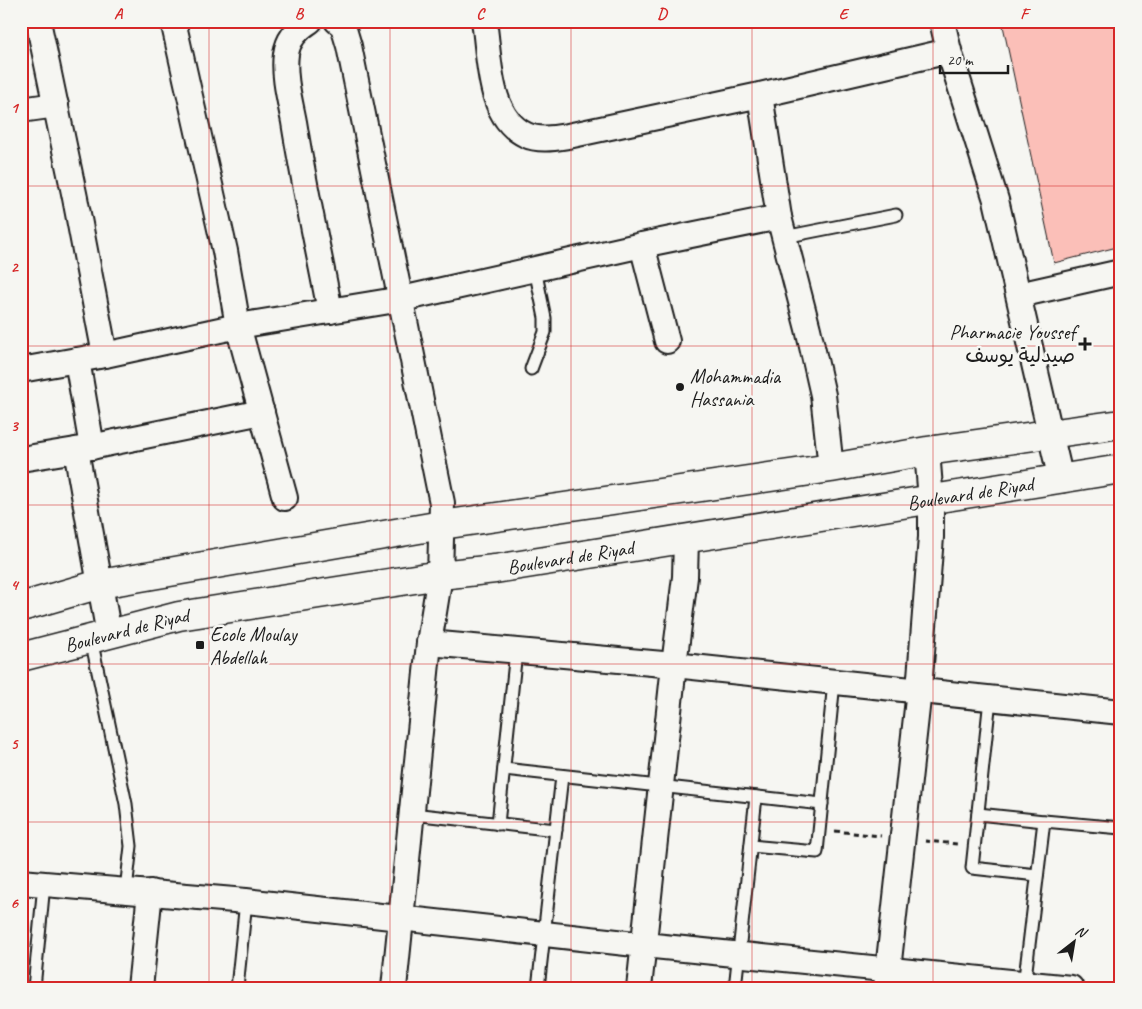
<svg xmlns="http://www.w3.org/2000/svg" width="1142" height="1009" font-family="Caveat,'Playpen Sans Arabic',sans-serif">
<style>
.building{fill:#fbbfb8;stroke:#1c1c1c}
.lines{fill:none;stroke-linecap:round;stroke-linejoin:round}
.lane-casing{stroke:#1c1c1c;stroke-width:15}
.street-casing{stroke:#1c1c1c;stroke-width:28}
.secondary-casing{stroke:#1c1c1c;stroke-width:31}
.path{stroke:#1c1c1c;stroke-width:3;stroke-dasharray:5 4;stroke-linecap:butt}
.lane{stroke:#f6f6f2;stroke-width:11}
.street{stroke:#f6f6f2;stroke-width:24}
.secondary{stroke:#f6f6f2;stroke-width:28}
.grid{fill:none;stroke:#d62828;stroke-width:1;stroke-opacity:0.55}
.poi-dot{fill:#1c1c1c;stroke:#f6f6f2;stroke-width:2}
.labels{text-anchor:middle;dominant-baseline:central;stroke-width:5;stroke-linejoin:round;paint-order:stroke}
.poi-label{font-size:20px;fill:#1c1c1c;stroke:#f6f6f2;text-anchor:start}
.street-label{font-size:20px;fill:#1c1c1c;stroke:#f6f6f2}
.neatline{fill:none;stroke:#d62828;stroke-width:2}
.grid-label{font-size:16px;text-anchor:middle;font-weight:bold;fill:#d62828}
</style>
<rect width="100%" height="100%" fill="#f6f6f2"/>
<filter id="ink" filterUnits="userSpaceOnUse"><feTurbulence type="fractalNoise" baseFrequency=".02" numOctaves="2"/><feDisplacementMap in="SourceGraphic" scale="10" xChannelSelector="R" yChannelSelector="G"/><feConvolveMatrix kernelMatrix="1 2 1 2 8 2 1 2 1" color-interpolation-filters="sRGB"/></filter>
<g filter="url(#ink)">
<path class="building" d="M 1002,21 L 1121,21 L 1121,246 L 1054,263 Z"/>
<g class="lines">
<defs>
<g id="lane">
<path d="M 784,237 L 896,215"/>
<path d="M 531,369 L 545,332 L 545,318 L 535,269"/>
<path d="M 91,639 L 126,804 L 131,846 L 126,890"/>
<path d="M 990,699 L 972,868 L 1037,875"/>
<path d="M 504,769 L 822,804"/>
<path d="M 412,814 L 556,830"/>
<path d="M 978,814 L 1044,821"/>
<path d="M 498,824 L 516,651"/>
<path d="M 751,846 L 817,852 L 834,682"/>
<path d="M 1024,986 L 1044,821 L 1121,828"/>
<path d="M 34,988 L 44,884"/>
<path d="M 237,988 L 246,901"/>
<path d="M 538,988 L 562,776"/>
<path d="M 735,988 L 756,797"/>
</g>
<g id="street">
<path d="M 38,21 L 75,198 L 105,355"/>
<path d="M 173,21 L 225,251 L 238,326 L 285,498"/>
<path d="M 310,21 C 297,29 288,39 286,54 C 283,76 290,101 294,122 C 304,185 318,248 330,311"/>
<path d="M 337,21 L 343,26 L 349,46 L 442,503 L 440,575 L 429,643 L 394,988"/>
<path d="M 484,21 C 490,57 487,117 526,135 C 539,141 555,138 568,136 L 760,95 L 949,51"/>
<path d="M 942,21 L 949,51 L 996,200 L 1061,480"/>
<path d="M 760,95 L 779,217 L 808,329 L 823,395 L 831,468"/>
<path d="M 21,110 L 56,105"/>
<path d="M 642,245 L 667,341"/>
<path d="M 1019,295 L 1121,272"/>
<path d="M 77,360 L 92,447"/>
<path d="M 21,370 L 105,355 L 238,326 L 402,299 L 642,245 L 779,217"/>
<path d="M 76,450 L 109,635"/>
<path d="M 21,459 L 76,450 L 262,412"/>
<path d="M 429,643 L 674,665 L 1121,712"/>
<path d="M 21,882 L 246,901 L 644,945 L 1071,988"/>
<path d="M 140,988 L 150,892"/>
<path d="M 639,988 L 674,665 L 685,577 L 686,539"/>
<path d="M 886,988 L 919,690 L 931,537 L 931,500 L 927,451"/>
</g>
<g id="secondary">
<path d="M 21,607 L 100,584 L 442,525 L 831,468 L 927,451 L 1121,424"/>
<path id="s1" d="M 21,657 L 179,616 L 440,575 L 495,569 L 1121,469"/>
</g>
</defs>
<use href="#lane" class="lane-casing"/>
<use href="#street" class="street-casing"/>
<use href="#secondary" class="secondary-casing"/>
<g class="path">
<path d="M 835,831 L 881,836"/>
<path d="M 925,841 L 958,844"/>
</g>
<use href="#lane" class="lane"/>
<use href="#street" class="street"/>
<use href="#secondary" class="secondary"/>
</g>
</g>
<path class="grid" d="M 209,21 L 209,988M 390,21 L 390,988M 571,21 L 571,988M 752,21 L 752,988M 933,21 L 933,988M 21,186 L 1121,186M 21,346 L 1121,346M 21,505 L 1121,505M 21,664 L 1121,664M 21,822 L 1121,822"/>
<g class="poi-dot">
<path d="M1082.5 336.5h5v5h5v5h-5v5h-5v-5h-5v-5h5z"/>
<circle cx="680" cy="387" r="5"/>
<rect x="195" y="640" width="10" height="10" rx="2.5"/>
</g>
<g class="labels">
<g class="poi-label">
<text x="1075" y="332" text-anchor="end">Pharmacie Youssef<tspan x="1075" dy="23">صيدلية يوسف</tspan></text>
<text x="690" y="376">Mohammadia<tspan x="690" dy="23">Hassania</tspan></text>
<text x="210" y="634">Ecole Moulay<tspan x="210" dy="23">Abdellah</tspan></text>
</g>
<g class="street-label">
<text stroke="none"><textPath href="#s1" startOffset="964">Boulevard de Riyad</textPath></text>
<text stroke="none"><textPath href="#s1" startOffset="559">Boulevard de Riyad</textPath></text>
<text stroke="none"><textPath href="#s1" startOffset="109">Boulevard de Riyad</textPath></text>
</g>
</g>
<rect width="1142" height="1009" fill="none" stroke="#f6f6f2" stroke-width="55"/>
<g transform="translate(1074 942) rotate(31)" stroke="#f6f6f2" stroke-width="4" paint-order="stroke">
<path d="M0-4L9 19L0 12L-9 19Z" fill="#1c1c1c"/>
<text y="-8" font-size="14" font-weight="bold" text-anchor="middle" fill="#1c1c1c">N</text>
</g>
<path d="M940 65v8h68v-8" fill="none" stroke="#1c1c1c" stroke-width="2.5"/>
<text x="947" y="65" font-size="15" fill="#1c1c1c" stroke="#f6f6f2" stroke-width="4" paint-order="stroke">20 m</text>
<rect x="28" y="28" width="1086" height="954" class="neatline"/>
<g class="grid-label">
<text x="118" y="19">A</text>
<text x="299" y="19">B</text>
<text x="480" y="19">C</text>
<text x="662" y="19">D</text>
<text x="843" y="19">E</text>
<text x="1024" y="19">F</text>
<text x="14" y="113">1</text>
<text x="14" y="272">2</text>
<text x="14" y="431">3</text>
<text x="14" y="590">4</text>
<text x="14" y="749">5</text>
<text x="14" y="908">6</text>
</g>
</svg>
